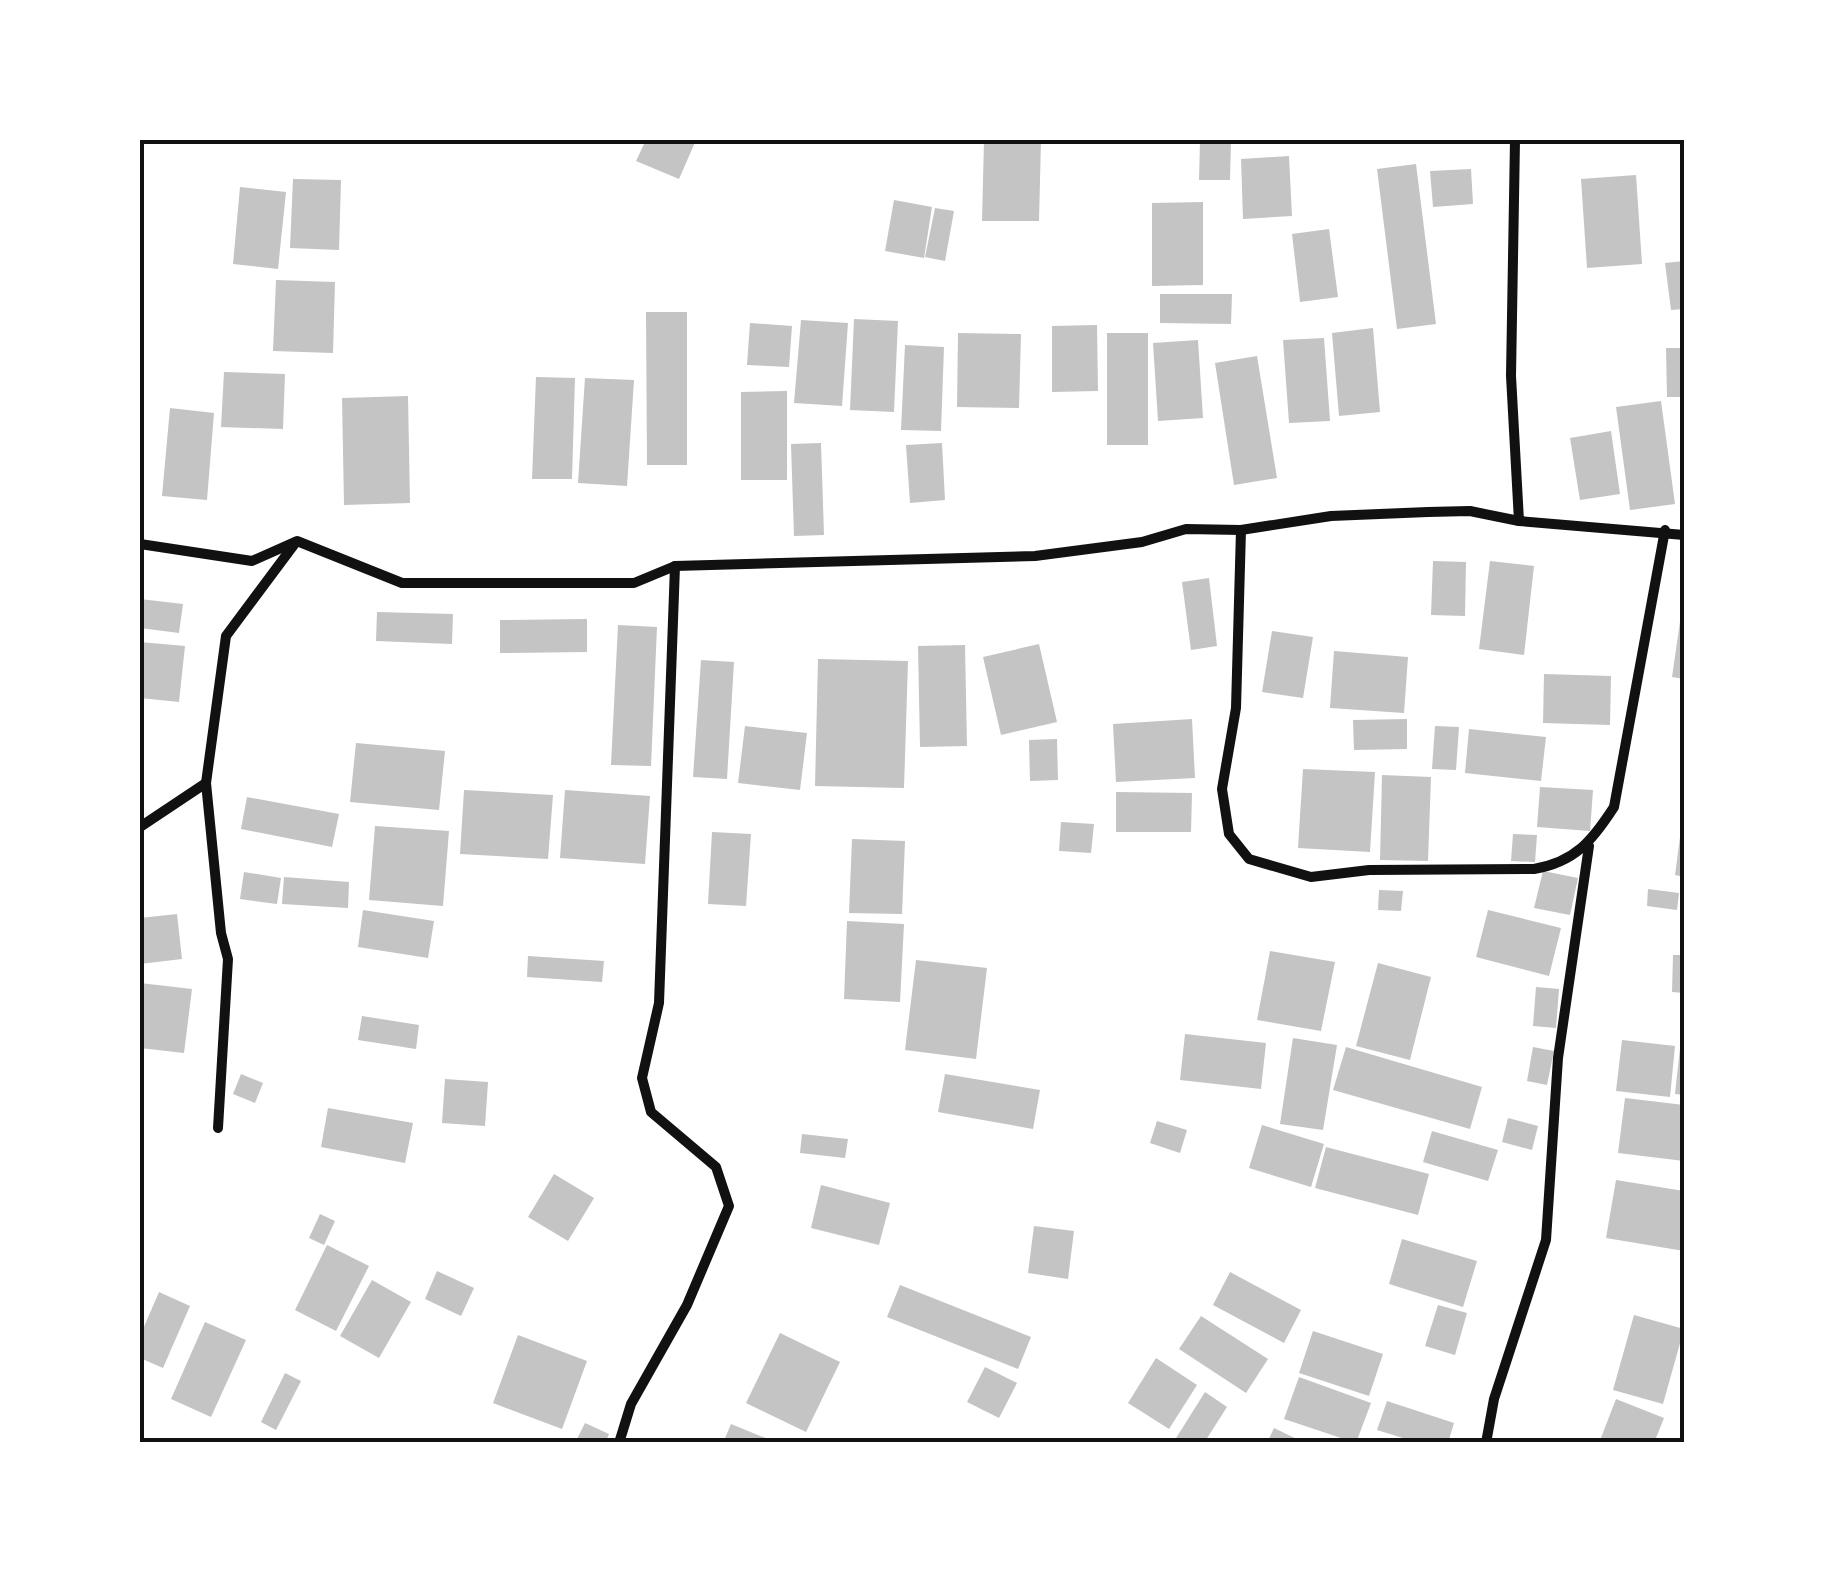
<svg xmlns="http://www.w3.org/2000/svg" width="1824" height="1583" font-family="'Alegreya Sans',sans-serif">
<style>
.building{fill:#c4c4c4}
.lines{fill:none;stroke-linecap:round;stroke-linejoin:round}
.minor{stroke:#111;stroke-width:10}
.neatline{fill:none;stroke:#111;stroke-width:4}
</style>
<rect width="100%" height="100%" fill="#fff"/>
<g class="building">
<path d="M 646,140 L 696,140 L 679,179 L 636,161 Z"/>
<path d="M 984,140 L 1041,140 L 1039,221 L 982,221 Z"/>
<path d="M 1200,140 L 1231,140 L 1230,180 L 1199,180 Z"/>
<path d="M 1289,156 L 1292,216 L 1243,219 L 1241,159 Z"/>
<path d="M 1416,164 L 1436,324 L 1397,329 L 1377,169 Z"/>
<path d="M 1471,169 L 1473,204 L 1433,207 L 1430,171 Z"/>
<path d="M 1636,175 L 1642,264 L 1587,268 L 1581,179 Z"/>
<path d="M 293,179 L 341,180 L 339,250 L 290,248 Z"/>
<path d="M 240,187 L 286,192 L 278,269 L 233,264 Z"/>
<path d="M 894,200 L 932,207 L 924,258 L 885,251 Z"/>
<path d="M 1203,202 L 1203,285 L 1152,286 L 1152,203 Z"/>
<path d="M 935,208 L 954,211 L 945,261 L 925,257 Z"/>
<path d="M 1329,229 L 1338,297 L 1300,302 L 1292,234 Z"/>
<path d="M 1684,261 L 1684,309 L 1671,310 L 1665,263 Z"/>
<path d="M 276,280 L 335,282 L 333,353 L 273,351 Z"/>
<path d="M 1160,294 L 1232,294 L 1231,324 L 1160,323 Z"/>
<path d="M 646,312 L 687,312 L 687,465 L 647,465 Z"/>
<path d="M 854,319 L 898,321 L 894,412 L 850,410 Z"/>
<path d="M 801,320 L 848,323 L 842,406 L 794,403 Z"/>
<path d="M 750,323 L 792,326 L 789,367 L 747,365 Z"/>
<path d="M 1097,325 L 1098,391 L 1052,392 L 1052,326 Z"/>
<path d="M 1373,328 L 1380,412 L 1339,416 L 1332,333 Z"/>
<path d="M 958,333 L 1021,334 L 1019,408 L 957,407 Z"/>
<rect x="1107" y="333" width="41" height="112"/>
<path d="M 1324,338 L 1330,421 L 1289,423 L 1283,340 Z"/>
<path d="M 1198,340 L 1203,418 L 1158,421 L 1153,343 Z"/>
<path d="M 905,345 L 944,347 L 941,431 L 901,430 Z"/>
<path d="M 1666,348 L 1684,348 L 1684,397 L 1667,397 Z"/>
<path d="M 1257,356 L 1277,478 L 1234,485 L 1215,363 Z"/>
<path d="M 224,372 L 285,374 L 283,429 L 221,427 Z"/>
<path d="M 536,377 L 575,378 L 572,479 L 532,479 Z"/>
<path d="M 585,378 L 634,380 L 627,486 L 578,483 Z"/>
<path d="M 787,391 L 787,480 L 741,480 L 741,392 Z"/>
<path d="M 408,396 L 410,503 L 344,505 L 342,398 Z"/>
<path d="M 1661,401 L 1675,504 L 1630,510 L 1616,407 Z"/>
<path d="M 170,408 L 214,413 L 207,500 L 162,496 Z"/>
<path d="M 1611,431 L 1620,494 L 1580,500 L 1570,438 Z"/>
<path d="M 821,443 L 824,535 L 794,536 L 791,444 Z"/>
<path d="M 942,443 L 945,500 L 910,503 L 906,445 Z"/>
<path d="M 1433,561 L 1466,562 L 1465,616 L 1431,615 Z"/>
<path d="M 1490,561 L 1534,566 L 1524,655 L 1479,649 Z"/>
<path d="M 1209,578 L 1217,646 L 1191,650 L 1182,582 Z"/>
<path d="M 140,599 L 183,604 L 179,633 L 140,628 Z"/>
<path d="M 1682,608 L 1684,608 L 1684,679 L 1672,677 Z"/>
<path d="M 377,612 L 453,614 L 452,644 L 376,641 Z"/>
<path d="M 587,619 L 587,652 L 500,653 L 500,620 Z"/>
<path d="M 618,625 L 657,627 L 651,766 L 611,765 Z"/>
<path d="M 1272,631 L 1313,637 L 1303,698 L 1262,692 Z"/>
<path d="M 140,642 L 185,646 L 179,702 L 140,698 Z"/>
<path d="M 1039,644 L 1057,722 L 1001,735 L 983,657 Z"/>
<path d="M 965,645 L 967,746 L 920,747 L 918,646 Z"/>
<path d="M 1334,651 L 1408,657 L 1404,713 L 1330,708 Z"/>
<path d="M 818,659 L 908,661 L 904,788 L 815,786 Z"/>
<path d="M 701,660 L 734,662 L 727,779 L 693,777 Z"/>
<path d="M 1544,674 L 1611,676 L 1610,725 L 1543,723 Z"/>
<path d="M 1192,719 L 1195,778 L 1116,782 L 1113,724 Z"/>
<path d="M 1407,719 L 1407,749 L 1354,750 L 1353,720 Z"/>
<path d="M 745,726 L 807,733 L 800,790 L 738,783 Z"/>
<path d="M 1435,726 L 1459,727 L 1456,770 L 1432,769 Z"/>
<path d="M 1469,729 L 1546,737 L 1541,781 L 1465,773 Z"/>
<path d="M 1057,739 L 1058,780 L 1030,781 L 1029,740 Z"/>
<path d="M 356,743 L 445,751 L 439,810 L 350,802 Z"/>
<path d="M 1303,769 L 1375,772 L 1370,852 L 1298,848 Z"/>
<path d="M 1382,775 L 1431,777 L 1428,861 L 1380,860 Z"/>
<path d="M 1540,787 L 1593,790 L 1590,831 L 1537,827 Z"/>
<path d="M 464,790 L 553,795 L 548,859 L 460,854 Z"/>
<path d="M 565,790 L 650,796 L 645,864 L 560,858 Z"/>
<path d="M 1116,792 L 1192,793 L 1191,832 L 1116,832 Z"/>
<path d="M 247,797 L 339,814 L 332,847 L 241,829 Z"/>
<path d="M 1061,822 L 1094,824 L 1091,853 L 1059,851 Z"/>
<path d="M 1682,822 L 1684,822 L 1684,877 L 1675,875 Z"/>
<path d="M 375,826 L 449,831 L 443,906 L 369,900 Z"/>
<path d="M 712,832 L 751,834 L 746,906 L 708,904 Z"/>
<path d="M 1513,834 L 1537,835 L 1535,862 L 1511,861 Z"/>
<path d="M 852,839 L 905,841 L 902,914 L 849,913 Z"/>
<path d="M 1543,871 L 1578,878 L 1570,915 L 1534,908 Z"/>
<path d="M 244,872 L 281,878 L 277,904 L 240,899 Z"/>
<path d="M 284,877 L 349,882 L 348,908 L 282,904 Z"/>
<path d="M 1648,889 L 1679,893 L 1677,910 L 1647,906 Z"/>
<path d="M 1379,890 L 1403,891 L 1401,911 L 1378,910 Z"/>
<path d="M 363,910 L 434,921 L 428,958 L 358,947 Z"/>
<path d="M 1488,910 L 1561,928 L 1549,976 L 1476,957 Z"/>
<path d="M 177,914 L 182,959 L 140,964 L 140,918 Z"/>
<path d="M 847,921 L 904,924 L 900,1002 L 844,999 Z"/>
<path d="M 1270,951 L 1335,962 L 1321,1031 L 1257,1020 Z"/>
<path d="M 1673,955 L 1684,955 L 1684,993 L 1672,992 Z"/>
<path d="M 528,956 L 604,961 L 602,982 L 527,977 Z"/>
<path d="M 916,960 L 987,968 L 976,1059 L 905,1050 Z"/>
<path d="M 1378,963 L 1431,977 L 1410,1060 L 1356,1046 Z"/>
<path d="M 140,983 L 192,989 L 184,1053 L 140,1048 Z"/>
<path d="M 1536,987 L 1559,989 L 1556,1028 L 1533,1026 Z"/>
<path d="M 362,1016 L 419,1025 L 416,1049 L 358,1040 Z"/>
<path d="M 1185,1034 L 1266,1043 L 1261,1089 L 1180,1080 Z"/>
<path d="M 1293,1038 L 1337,1045 L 1323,1130 L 1280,1124 Z"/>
<path d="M 1622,1040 L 1675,1046 L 1670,1097 L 1616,1091 Z"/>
<path d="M 1346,1047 L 1482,1087 L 1470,1129 L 1333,1090 Z"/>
<path d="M 1533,1047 L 1554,1051 L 1547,1085 L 1527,1081 Z"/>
<path d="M 1680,1048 L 1684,1048 L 1684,1095 L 1675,1094 Z"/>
<path d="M 241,1074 L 263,1083 L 255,1103 L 233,1094 Z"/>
<path d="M 945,1074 L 1040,1090 L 1033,1129 L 938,1112 Z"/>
<path d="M 445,1079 L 488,1082 L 485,1126 L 442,1123 Z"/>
<path d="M 1625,1098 L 1684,1105 L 1684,1161 L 1618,1153 Z"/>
<path d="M 328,1108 L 413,1123 L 405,1163 L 321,1147 Z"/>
<path d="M 1508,1118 L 1538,1126 L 1532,1150 L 1502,1142 Z"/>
<path d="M 1157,1121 L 1187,1130 L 1180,1153 L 1150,1143 Z"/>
<path d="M 1262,1125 L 1324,1144 L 1311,1187 L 1249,1168 Z"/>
<path d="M 1432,1131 L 1498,1150 L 1488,1181 L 1423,1162 Z"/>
<path d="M 802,1134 L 848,1139 L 845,1158 L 800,1153 Z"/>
<path d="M 1326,1147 L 1429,1174 L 1418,1215 L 1315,1188 Z"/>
<path d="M 554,1174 L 594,1198 L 568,1241 L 528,1217 Z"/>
<path d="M 1616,1180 L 1684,1191 L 1684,1251 L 1606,1238 Z"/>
<path d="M 821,1185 L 890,1203 L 879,1245 L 811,1228 Z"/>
<path d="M 320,1214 L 335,1221 L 324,1245 L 309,1238 Z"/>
<path d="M 1034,1226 L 1074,1231 L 1068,1279 L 1028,1273 Z"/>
<path d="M 1402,1239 L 1477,1261 L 1463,1307 L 1389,1284 Z"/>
<path d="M 327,1245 L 369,1266 L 336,1331 L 295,1310 Z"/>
<path d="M 437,1271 L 474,1288 L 461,1316 L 425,1299 Z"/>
<path d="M 1230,1272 L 1301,1310 L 1284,1343 L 1213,1305 Z"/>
<path d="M 372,1280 L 411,1302 L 379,1358 L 340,1336 Z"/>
<path d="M 900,1285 L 1031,1337 L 1018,1369 L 887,1317 Z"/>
<path d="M 159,1292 L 190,1306 L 163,1368 L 140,1358 L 140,1336 Z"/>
<path d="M 1438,1305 L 1467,1313 L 1455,1355 L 1425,1346 Z"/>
<path d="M 1634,1315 L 1684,1329 L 1663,1404 L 1613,1390 Z"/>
<path d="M 1201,1316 L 1268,1359 L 1246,1393 L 1179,1349 Z"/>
<path d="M 205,1322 L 246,1340 L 211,1417 L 171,1399 Z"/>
<path d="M 1313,1331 L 1383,1354 L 1369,1396 L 1299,1373 Z"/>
<path d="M 780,1333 L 840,1362 L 806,1432 L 746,1403 Z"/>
<path d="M 518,1335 L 587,1361 L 562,1429 L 493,1403 Z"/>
<path d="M 1156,1358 L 1197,1385 L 1169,1429 L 1128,1403 Z"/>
<path d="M 985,1367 L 1017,1383 L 999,1418 L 967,1402 Z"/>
<path d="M 285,1373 L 301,1381 L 276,1430 L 261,1422 Z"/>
<path d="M 1299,1377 L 1371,1403 L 1356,1443 L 1284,1419 Z"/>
<path d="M 1205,1392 L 1227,1407 L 1204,1443 L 1173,1443 Z"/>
<path d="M 1616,1399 L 1664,1418 L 1654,1443 L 1599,1443 Z"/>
<path d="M 1387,1401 L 1454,1423 L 1448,1443 L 1419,1443 L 1377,1430 Z"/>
<path d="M 585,1423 L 609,1434 L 605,1443 L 575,1443 Z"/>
<path d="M 731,1424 L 768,1439 L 766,1443 L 723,1443 Z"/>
<path d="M 1274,1428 L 1305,1443 L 1267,1443 Z"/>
</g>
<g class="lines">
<g class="minor">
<path d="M 1515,140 L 1511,376 L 1519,521"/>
<path d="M 1241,530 L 1236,708 L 1222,789 L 1229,834 L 1249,859 L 1311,877 L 1369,870 L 1534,869 C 1575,862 1592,841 1614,807 L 1665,530"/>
<path d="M 140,544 L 252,561 L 297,541 L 402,583 L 634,583 L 675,566 L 1035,556 L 1142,542 L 1186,529 L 1241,530 L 1331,516 L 1428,512 L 1470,511 L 1519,521 L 1684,535"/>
<path d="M 140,827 L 206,783"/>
<path d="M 218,1128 L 228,959 L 221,933 L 206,783 L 226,636 L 296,542"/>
<path d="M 619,1443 L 631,1404 L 687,1305 L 729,1206 L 716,1167 L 651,1112 L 642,1078 L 659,1003 L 675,566"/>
<path d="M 1486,1443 L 1494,1399 L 1546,1240 L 1558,1058 L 1589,846"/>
</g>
</g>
<rect width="1824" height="1583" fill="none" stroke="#ffffff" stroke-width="285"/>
<rect x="142" y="142" width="1540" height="1298" class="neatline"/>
</svg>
